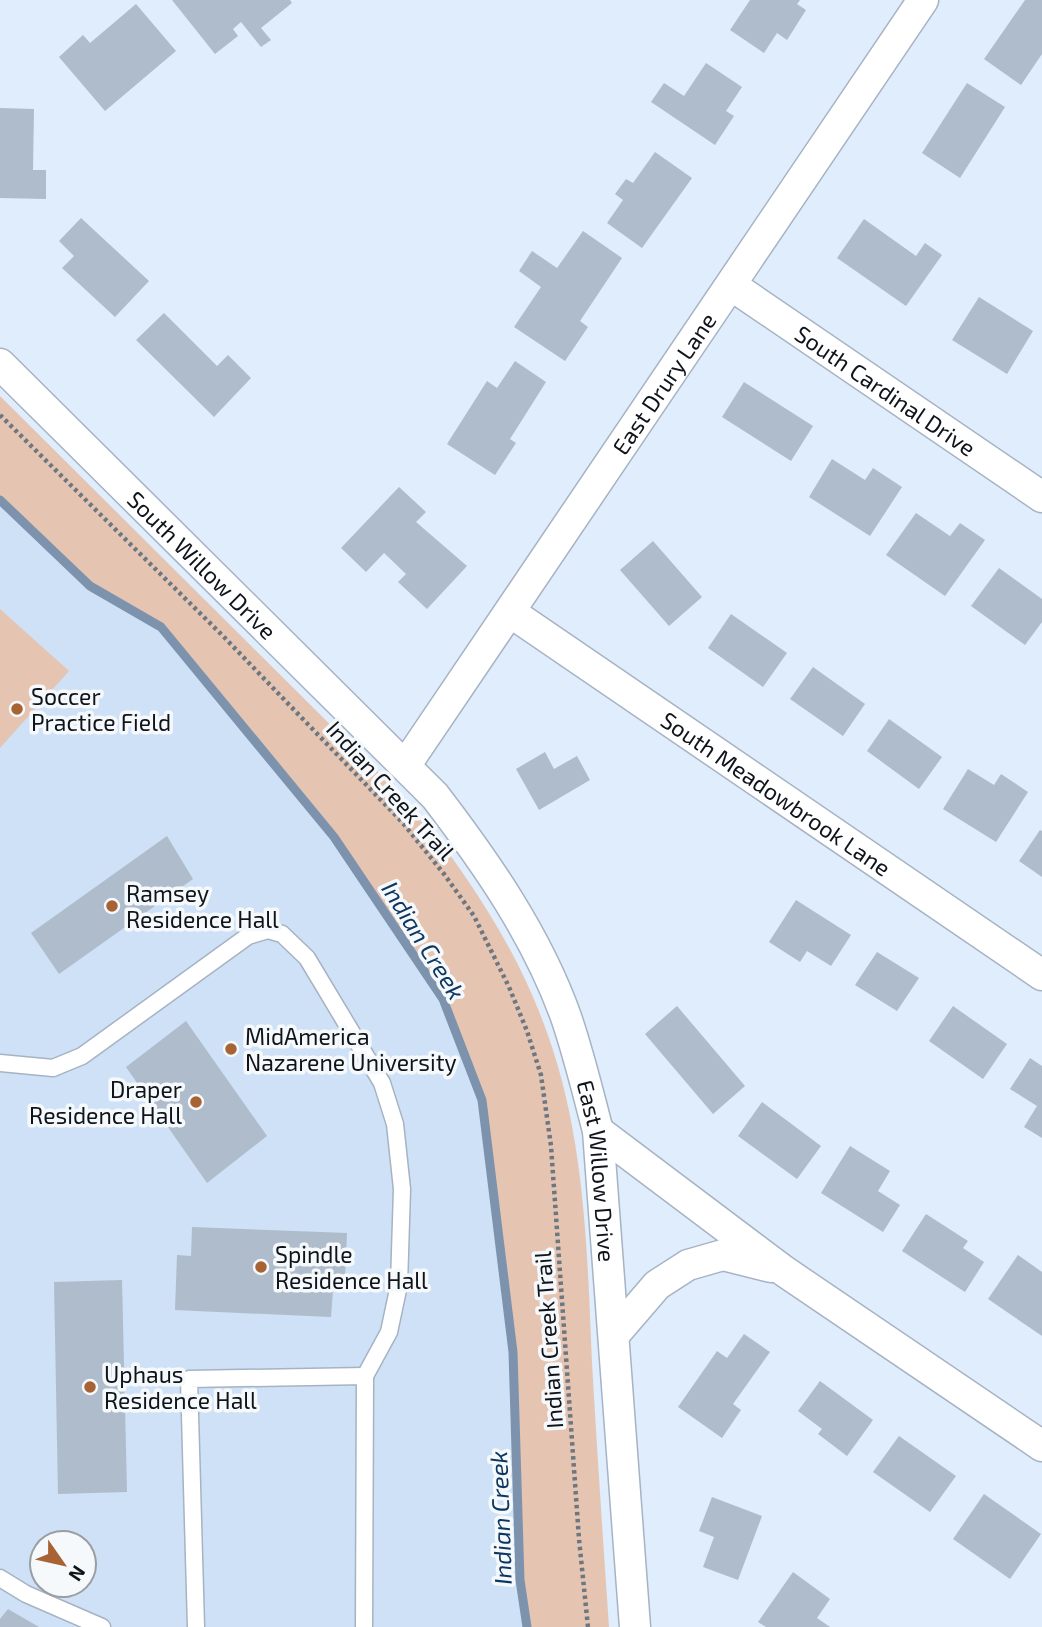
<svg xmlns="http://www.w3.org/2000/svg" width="1042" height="1627" font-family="'Exo 2',sans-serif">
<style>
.built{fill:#cee1f6;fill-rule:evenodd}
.green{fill:#e5c5b1}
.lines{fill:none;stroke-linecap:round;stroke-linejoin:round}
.stream{stroke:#7d93ad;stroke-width:9}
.building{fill:#afbccc}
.service-casing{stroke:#a6b3c3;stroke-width:19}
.minor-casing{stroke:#a6b3c3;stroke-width:33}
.path{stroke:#6d7781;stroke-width:4.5;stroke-dasharray:3.5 3.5;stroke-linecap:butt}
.service{stroke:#fff;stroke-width:16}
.minor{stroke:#fff;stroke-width:30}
.poi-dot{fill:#a76333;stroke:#f6f9fc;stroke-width:2.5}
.labels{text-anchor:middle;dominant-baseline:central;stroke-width:7;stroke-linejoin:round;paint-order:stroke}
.street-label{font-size:23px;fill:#0f141a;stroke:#f6f9fc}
.poi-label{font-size:23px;fill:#0f141a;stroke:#f6f9fc;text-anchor:start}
.water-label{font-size:24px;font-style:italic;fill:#0d3761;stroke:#f6f9fc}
</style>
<rect width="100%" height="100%" fill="#dfedfd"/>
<path class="built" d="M 0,500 L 90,586 L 161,627 L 334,837 L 443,999 L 482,1100 L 513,1352 L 520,1580 L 527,1627 L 0,1627 ZM 42,1543 L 84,1543 L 84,1585 L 42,1585 Z"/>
<g class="green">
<path d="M 0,396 L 417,811 C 467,875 513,943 542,1019 C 585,1129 587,1246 592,1363 C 597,1451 603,1539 609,1627 L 527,1627 L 520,1580 L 513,1352 L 482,1100 L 443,999 L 334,837 L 161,627 L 90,586 L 0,500 Z"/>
<path d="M 0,609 L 69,671 L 0,748 Z"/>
</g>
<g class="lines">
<path class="stream" d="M 0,500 L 90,586 L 161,627 L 334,837 L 443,999 L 482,1100 L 513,1352 L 520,1580 L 527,1627"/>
</g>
<g class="building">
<path d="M 172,0 L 290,0 L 292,3 L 261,28 L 271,40 L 261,47 L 241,22 L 233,29 L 238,36 L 215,54 Z"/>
<path d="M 750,0 L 800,0 L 797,4 L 806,10 L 787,40 L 777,33 L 764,53 L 730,30 Z"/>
<path d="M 1025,0 L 1042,0 L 1042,54 L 1021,85 L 984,59 Z"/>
<path d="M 136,4 L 176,51 L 105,111 L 59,57 L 83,35 L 90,43 Z"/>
<path d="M 706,63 L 742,87 L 726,111 L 734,116 L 715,145 L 651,102 L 664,83 L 684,96 Z"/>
<path d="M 967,83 L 1005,107 L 960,178 L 922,153 Z"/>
<path d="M 0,108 L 34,109 L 33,170 L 46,170 L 46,199 L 0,198 Z"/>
<path d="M 655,152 L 692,178 L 642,248 L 607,223 L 623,200 L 615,194 L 626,179 L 633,183 Z"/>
<path d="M 81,218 L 149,281 L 115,317 L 62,268 L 74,256 L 59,241 Z"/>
<path d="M 864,219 L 916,256 L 925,243 L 942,255 L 906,306 L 837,258 Z"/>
<path d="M 583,231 L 622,258 L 580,321 L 588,327 L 565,361 L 514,327 L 541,287 L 519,271 L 532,251 L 557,268 Z"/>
<path d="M 979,297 L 1033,331 L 1007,374 L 952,340 Z"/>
<path d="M 164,313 L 217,366 L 228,355 L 251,378 L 214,417 L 136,340 Z"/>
<path d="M 515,361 L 546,382 L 510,439 L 516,443 L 495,475 L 447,444 L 487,381 L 497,388 Z"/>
<path d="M 744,382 L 813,426 L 791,461 L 722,417 Z"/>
<path d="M 832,459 L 865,480 L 873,468 L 902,487 L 870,536 L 809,497 Z"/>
<path d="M 399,487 L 426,512 L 416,522 L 467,566 L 427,609 L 398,582 L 406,574 L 384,553 L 366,572 L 341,548 Z"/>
<path d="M 916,513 L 950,536 L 960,523 L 985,540 L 945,596 L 886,555 Z"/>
<path d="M 653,541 L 702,597 L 669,626 L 620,570 Z"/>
<path d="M 999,568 L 1042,599 L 1042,622 L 1025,645 L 971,606 Z"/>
<path d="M 731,614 L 787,653 L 763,687 L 708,648 Z"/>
<path d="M 813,667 L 865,704 L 843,736 L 790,699 Z"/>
<path d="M 889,719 L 942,757 L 919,789 L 867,751 Z"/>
<path d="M 545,752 L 554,769 L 577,756 L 590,780 L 539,810 L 516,769 Z"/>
<path d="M 968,769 L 994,785 L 1001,774 L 1028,792 L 996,842 L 943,809 Z"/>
<path d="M 1040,830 L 1042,831 L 1042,877 L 1019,861 Z"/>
<path d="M 167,836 L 193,879 L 59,974 L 31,933 Z"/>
<path d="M 796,900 L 851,935 L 831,966 L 807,951 L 800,962 L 769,942 Z"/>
<path d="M 877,952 L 919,978 L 897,1011 L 855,985 Z"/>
<path d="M 677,1006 L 745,1086 L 713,1114 L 645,1034 Z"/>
<path d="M 953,1006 L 1007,1044 L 983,1079 L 929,1041 Z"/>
<path d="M 186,1021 L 267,1136 L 207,1183 L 126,1067 Z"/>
<path d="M 1030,1058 L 1042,1066 L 1042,1138 L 1024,1127 L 1037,1106 L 1010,1089 Z"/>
<path d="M 762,1102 L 821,1146 L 797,1179 L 738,1136 Z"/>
<path d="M 850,1146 L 890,1171 L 878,1191 L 900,1205 L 883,1232 L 821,1193 Z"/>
<path d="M 926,1214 L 968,1241 L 963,1248 L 984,1262 L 965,1292 L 902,1251 Z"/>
<path d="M 192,1227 L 347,1233 L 345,1278 L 334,1277 L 331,1317 L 175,1310 L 177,1255 L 191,1256 Z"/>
<path d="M 1018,1255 L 1042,1272 L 1042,1336 L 988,1299 Z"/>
<path d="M 122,1280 L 127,1492 L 58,1494 L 54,1282 Z"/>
<path d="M 744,1334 L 770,1352 L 733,1404 L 741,1410 L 722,1438 L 678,1407 L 717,1351 L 727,1358 Z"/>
<path d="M 820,1381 L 873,1420 L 847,1456 L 818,1434 L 822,1429 L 798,1411 Z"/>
<path d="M 899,1436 L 956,1476 L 930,1512 L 873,1472 Z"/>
<path d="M 984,1494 L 1041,1534 L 1010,1579 L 953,1539 Z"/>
<path d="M 712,1497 L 762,1516 L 738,1580 L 703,1567 L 714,1537 L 699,1531 Z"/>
<path d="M 793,1572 L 830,1599 L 817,1618 L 830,1627 L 766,1627 L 758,1622 Z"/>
<path d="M 8,1609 L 39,1627 L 0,1627 L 0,1619 Z"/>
</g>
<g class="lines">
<defs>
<g id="service">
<path d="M 0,1063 L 53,1068 L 82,1056 L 248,936 L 268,930 L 282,934 L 307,958 L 382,1083 L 395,1124 L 402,1189 L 399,1285 L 389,1332 L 365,1376"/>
<path d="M 0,1578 L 26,1594 L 102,1627"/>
<path d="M 196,1627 L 189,1379 L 365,1376 L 364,1627"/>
</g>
<g id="minor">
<path id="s1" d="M 731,285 L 1042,497"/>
<path id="s2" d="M 0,364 L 435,796 C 487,864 537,936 566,1017 C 579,1055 588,1093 598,1131 L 635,1627"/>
<path id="s3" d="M 510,612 L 1042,975"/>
<path id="s4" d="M 405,766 L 923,0"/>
<path d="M 598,1131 L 784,1271 L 1042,1446"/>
<path d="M 614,1335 L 657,1285 L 688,1265 L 723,1255 L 771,1267"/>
</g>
</defs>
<use href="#service" class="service-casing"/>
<use href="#minor" class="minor-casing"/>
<path class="path" d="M 0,415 L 223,636 L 402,822 L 444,874 L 474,916 L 509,987 L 527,1031 L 541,1075 L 551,1146 L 579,1539 L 588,1627"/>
<use href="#service" class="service"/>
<use href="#minor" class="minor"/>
</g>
<g class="poi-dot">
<circle cx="17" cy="709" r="7"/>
<circle cx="112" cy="906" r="7"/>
<circle cx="231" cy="1049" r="7"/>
<circle cx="196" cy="1102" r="7"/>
<circle cx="261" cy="1267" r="7"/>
<circle cx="90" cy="1387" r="7"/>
</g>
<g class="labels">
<g class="street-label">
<text stroke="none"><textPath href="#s4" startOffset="462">East Drury Lane</textPath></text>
<text stroke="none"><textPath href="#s1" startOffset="187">South Cardinal Drive</textPath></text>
<text stroke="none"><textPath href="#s2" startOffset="285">South Willow Drive</textPath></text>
<text transform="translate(391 790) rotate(48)">Indian Creek Trail</text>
<text stroke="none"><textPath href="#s3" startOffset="322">South Meadowbrook Lane</textPath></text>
<text stroke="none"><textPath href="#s2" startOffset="1029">East Willow Drive</textPath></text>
<text transform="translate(548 1340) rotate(-94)">Indian Creek Trail</text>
</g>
<g class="poi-label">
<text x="31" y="696">Soccer<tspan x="31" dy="26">Practice Field</tspan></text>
<text x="126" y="893">Ramsey<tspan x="126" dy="26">Residence Hall</tspan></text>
<text x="245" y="1036">MidAmerica<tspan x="245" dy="26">Nazarene University</tspan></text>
<text x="182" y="1089" text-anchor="end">Draper<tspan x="182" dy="26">Residence Hall</tspan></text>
<text x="275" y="1254">Spindle<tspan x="275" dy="26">Residence Hall</tspan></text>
<text x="104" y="1374">Uphaus<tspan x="104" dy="26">Residence Hall</tspan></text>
</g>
<g class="water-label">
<text transform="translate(424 940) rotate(58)">Indian Creek</text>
<text transform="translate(500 1518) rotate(-92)">Indian Creek</text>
</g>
</g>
<g transform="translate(63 1564) rotate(124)"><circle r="33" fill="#f6f9fc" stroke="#9a9da2" stroke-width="2"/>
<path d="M0-5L12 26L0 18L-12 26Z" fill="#a76333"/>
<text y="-10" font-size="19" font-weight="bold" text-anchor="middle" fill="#0f141a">N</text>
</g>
</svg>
